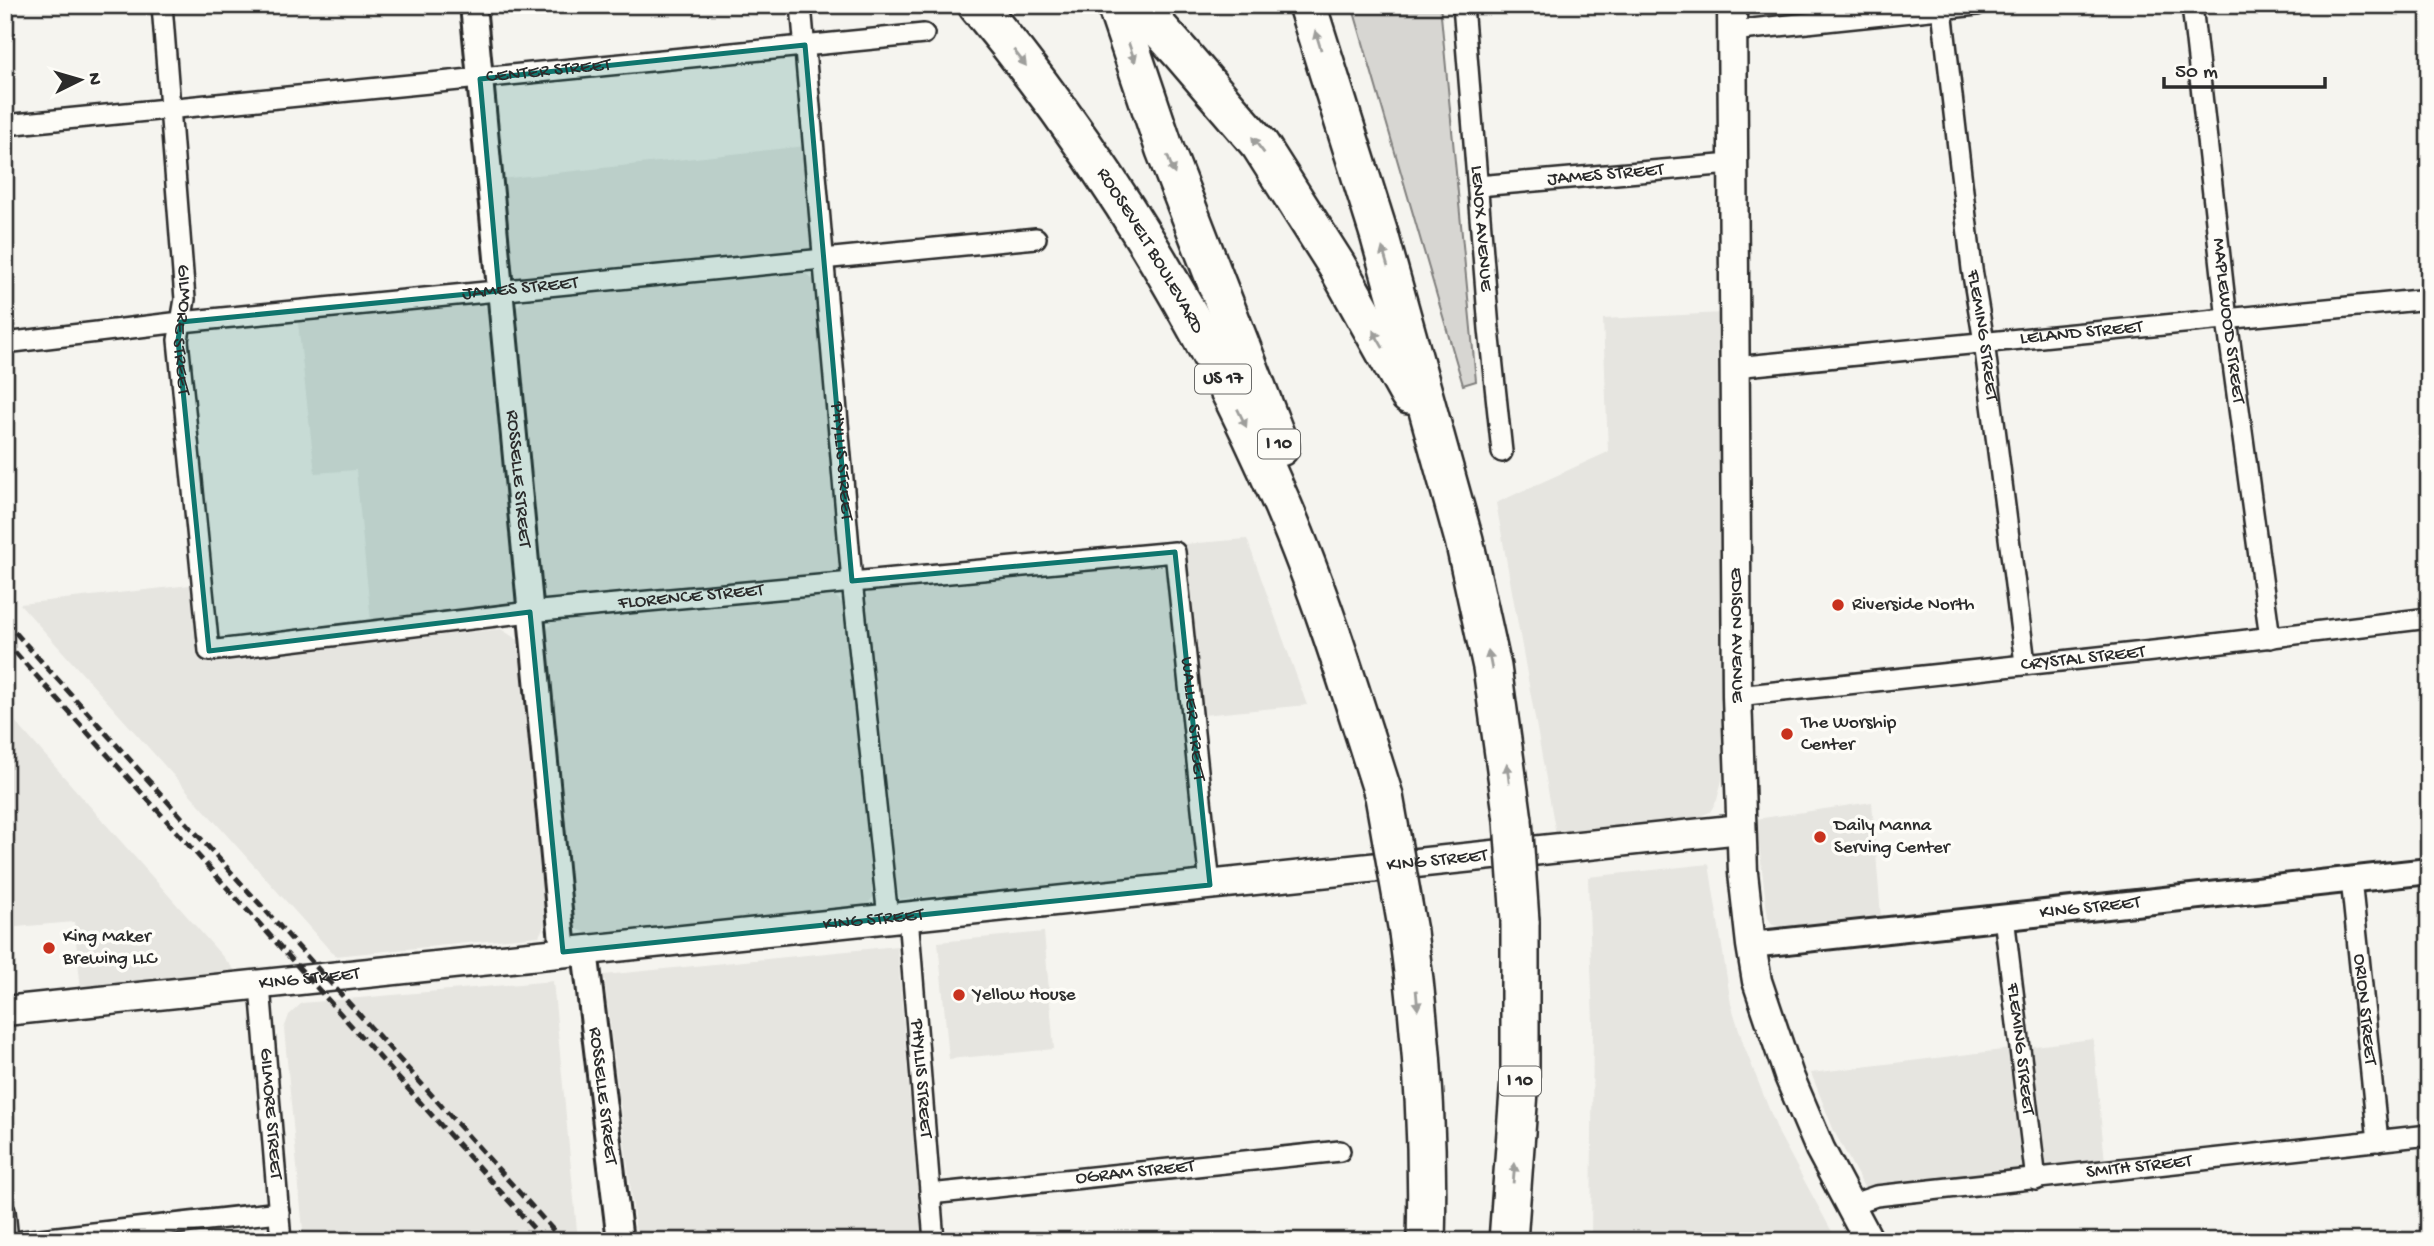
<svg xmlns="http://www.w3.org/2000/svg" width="2434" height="1246" font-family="'Gochi Hand',sans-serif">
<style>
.built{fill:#e6e5e0}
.green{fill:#d7d6d2;stroke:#81807e;stroke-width:2}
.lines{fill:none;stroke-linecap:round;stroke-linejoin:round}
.minor-casing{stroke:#2b2b2b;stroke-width:24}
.tertiary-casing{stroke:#2b2b2b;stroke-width:30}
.secondary-casing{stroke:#2b2b2b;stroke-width:33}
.motorway-casing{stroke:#2b2b2b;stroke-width:42}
.minor{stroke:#fdfcf7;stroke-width:19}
.tertiary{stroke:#fdfcf7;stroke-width:24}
.secondary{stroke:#fdfcf7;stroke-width:28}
.motorway{stroke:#fdfcf7;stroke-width:37}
.rail{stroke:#2b2b2b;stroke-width:5;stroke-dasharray:10 5;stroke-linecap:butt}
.motorway-bridge-casing{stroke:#2b2b2b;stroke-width:42;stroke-linecap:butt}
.motorway-bridge{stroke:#fdfcf7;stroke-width:37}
.oneway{fill:#9e9e9b}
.marked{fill:#0f766e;fill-opacity:0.2;stroke:#0f766e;stroke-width:5;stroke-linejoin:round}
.poi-dot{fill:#c8321e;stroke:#fdfcf7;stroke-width:2.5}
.labels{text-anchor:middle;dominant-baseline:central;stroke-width:7;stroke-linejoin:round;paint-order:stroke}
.shield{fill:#fdfcf7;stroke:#6a6a68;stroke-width:2}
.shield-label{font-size:18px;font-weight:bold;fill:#2b2b2b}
.street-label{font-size:19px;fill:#2b2b2b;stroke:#fdfcf7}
.poi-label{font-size:19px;fill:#2b2b2b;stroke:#fdfcf7;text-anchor:start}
</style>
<rect width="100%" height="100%" fill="#f5f4ef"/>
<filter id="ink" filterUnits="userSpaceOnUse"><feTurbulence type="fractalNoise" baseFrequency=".0143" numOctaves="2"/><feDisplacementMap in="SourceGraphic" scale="14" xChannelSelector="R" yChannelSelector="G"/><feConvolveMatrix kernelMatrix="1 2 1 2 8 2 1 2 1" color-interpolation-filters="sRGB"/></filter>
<g filter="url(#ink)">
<g class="built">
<path d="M 806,146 L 814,245 L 806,252 L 518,284 L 509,277 L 500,179 Z"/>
<path d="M 800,269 L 814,280 L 842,566 L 836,574 L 549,601 L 540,594 L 512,313 L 523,300 Z"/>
<path d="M 481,302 L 490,313 L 519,597 L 513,603 L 371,621 L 356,470 L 315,473 L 298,323 Z"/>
<path d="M 1722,313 L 1726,721 L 1724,772 L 1717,800 L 1710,812 L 1699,817 L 1556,834 L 1496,503 L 1608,452 L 1603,319 Z"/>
<path d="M 1247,539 L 1307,705 L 1203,715 L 1185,544 Z"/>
<path d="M 1154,561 L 1171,574 L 1200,860 L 1196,871 L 900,899 L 888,841 L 865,597 L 872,588 Z"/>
<path d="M 190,585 L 199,660 L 501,629 L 518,640 L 547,920 L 539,936 L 335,956 L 20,604 Z"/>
<path d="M 832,593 L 847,608 L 873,897 L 867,905 L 587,933 L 573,927 L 547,630 L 555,618 Z"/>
<path d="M 5,710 L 238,974 L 81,990 L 74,922 L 5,928 Z"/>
<path d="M 1872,802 L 1881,917 L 1781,929 L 1773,925 L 1768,918 L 1766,903 L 1756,819 Z"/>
<path d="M 1709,864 L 1731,1004 L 1744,1046 L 1779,1134 L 1837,1241 L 1591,1241 L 1593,1024 L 1588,877 Z"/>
<path d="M 1044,932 L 1054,1049 L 949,1059 L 938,942 Z"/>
<path d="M 897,946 L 922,1241 L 637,1241 L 604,975 Z"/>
<path d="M 553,981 L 578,1241 L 304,1241 L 284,1029 L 289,1015 L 302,1003 Z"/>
<path d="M 2093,1039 L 2105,1162 L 1864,1187 L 1834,1131 L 1811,1073 Z"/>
</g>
<path class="green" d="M 1352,5 L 1440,5 L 1476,381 L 1463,385 Z"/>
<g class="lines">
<defs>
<g id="minor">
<path id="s1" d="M 162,5 L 185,299 L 178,340 L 209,651 L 530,612 L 1175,552 L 1210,885"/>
<path id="s2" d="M 801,5 L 852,581 L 888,918"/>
<path id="s3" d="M 1463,5 L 1489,329 L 1502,452"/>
<path id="s4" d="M 2192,5 L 2227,320 L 2270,638"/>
<path id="s5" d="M 1942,9 L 1972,269 L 1984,342 L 2025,663"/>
<path d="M 1732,31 L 1977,5"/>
<path id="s6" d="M 5,125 L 924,34"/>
<path id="s7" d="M 1478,186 L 1731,164"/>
<path id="s8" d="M 5,343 L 181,322 L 1036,238"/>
<path id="s9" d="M 1735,367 L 2429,299"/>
<path id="s10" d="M 1737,696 L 2181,648 L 2429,618"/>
<path id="s11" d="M 2351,879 L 2378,1141"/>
<path id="s12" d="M 908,916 L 934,1241"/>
<path id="s13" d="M 2004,917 L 2036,1180"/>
<path id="s14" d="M 260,986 L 281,1241"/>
<path id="s15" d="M 930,1194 L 1340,1151"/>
<path id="s16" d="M 1850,1205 L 1876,1196 L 2429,1135"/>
<path d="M 5,1211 L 8,1241"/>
<path d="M 22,1241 L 279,1212"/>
</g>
<g id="tertiary">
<path id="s17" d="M 473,5 L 563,952"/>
<path id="s18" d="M 1751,945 L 2429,871"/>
<path id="s19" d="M 585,950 L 620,1241"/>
</g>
<g id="secondary">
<path id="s20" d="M 1732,5 L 1737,696 L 1743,873 L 1751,945 L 1757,981 L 1789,1076 L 1820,1149 L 1869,1241"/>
<path id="s21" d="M 5,1011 L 1741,829"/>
</g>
<g id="motorway">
<path id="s22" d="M 977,5 C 1103,156 1205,325 1283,506 C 1323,600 1353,699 1384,796"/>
<path d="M 1116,5 L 1165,150 L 1280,447"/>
<path d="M 1135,5 L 1148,16 L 1181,53 L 1260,145 L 1337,266 L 1409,395"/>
<path d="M 1307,5 L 1379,234 L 1464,540 L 1492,667 L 1513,820"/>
<path d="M 1408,932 C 1422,1035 1429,1138 1426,1241"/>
<path d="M 1508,1241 L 1520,1078 L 1520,921"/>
</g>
</defs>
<use href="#minor" class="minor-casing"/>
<use href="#tertiary" class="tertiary-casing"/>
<use href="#secondary" class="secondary-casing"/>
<use href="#motorway" class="motorway-casing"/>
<use href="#minor" class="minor"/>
<use href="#tertiary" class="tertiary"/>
<use href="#secondary" class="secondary"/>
<use href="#motorway" class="motorway"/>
<g class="rail">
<path d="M 5,621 L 563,1241"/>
<path d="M 5,641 L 545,1241"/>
</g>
<defs>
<g id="motorway-bridge">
<path d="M 1384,796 L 1408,932"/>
<path d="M 1513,820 L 1520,921"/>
</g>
</defs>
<use href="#motorway-bridge" class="motorway-bridge-casing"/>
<use href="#motorway-bridge" class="motorway-bridge"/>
</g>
<defs><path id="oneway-solid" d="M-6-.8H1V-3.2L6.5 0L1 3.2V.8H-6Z" transform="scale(1.75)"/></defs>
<g class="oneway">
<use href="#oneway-solid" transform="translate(1318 40) rotate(-107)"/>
<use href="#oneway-solid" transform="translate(1132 53) rotate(71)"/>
<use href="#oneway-solid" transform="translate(1020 58) rotate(52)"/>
<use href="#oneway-solid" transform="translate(1258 145) rotate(-127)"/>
<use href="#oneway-solid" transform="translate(1171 165) rotate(69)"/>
<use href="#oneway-solid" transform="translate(1385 257) rotate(-106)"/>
<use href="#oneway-solid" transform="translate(1378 339) rotate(-120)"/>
<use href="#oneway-solid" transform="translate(1242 418) rotate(64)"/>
<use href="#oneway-solid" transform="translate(1490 660) rotate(-101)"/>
<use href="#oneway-solid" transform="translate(1508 773) rotate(-97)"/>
<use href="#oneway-solid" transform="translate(1417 1000) rotate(85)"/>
<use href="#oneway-solid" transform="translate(1514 1173) rotate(-85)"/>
</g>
</g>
<path class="marked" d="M 805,45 L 852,581 L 1175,552 L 1210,885 L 563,952 L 530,612 L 209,651 L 178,340 L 181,322 L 499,291 L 480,79 Z"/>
<g class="poi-dot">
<circle cx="1838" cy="605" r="7"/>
<circle cx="1787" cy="734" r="7"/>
<circle cx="1820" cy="837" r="7"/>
<circle cx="49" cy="948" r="7"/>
<circle cx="959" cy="995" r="7"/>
</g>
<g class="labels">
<g class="shield">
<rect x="1195" y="364.5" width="56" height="29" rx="5"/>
<rect x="1258" y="429.5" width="42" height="29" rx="5"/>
<rect x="1499" y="1066.5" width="42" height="29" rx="5"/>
</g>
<g class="shield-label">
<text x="1223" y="379">US 17</text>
<text x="1279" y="444">I 10</text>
<text x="1520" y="1081">I 10</text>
</g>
<g class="street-label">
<text stroke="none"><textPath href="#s6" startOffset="546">CENTER STREET</textPath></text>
<text stroke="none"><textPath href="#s7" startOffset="128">JAMES STREET</textPath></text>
<text stroke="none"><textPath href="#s3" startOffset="224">LENOX AVENUE</textPath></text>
<text stroke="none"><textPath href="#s22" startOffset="301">ROOSEVELT BOULEVARD</textPath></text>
<text stroke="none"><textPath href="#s8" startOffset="518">JAMES STREET</textPath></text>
<text stroke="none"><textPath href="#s4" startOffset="318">MAPLEWOOD STREET</textPath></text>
<text stroke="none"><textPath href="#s1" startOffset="326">GILMORE STREET</textPath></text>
<text stroke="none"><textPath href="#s9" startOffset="348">LELAND STREET</textPath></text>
<text stroke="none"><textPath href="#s5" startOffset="329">FLEMING STREET</textPath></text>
<text stroke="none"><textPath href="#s2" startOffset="458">PHYLLIS STREET</textPath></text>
<text stroke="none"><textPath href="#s17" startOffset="476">ROSSELLE STREET</textPath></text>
<text stroke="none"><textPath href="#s1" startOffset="1134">FLORENCE STREET</textPath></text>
<text stroke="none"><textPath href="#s20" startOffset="630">EDISON AVENUE</textPath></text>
<text stroke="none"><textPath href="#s10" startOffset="348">CRYSTAL STREET</textPath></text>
<text stroke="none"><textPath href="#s1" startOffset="1788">WALLER STREET</textPath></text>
<text stroke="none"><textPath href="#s21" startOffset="1440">KING STREET</textPath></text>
<text stroke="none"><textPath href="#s18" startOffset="341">KING STREET</textPath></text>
<text stroke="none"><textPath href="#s21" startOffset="873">KING STREET</textPath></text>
<text stroke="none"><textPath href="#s21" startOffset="306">KING STREET</textPath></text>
<text stroke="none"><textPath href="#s11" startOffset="131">ORION STREET</textPath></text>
<text stroke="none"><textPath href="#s13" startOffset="133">FLEMING STREET</textPath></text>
<text stroke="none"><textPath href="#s12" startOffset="163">PHYLLIS STREET</textPath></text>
<text stroke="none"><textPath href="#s19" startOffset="147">ROSSELLE STREET</textPath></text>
<text stroke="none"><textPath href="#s14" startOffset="128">GILMORE STREET</textPath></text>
<text stroke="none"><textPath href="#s16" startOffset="292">SMITH STREET</textPath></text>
<text stroke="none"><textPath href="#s15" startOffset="206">OGRAM STREET</textPath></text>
</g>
<g class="poi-label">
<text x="1852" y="605">Riverside North</text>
<text x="1801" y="723">The Worship<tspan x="1801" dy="22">Center</tspan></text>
<text x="1834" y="826">Daily Manna<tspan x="1834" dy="22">Serving Center</tspan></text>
<text x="63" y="937">King Maker<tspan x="63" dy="22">Brewing LLC</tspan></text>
<text x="973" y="995">Yellow House</text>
</g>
</g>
<rect width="2434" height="1246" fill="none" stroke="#fdfcf7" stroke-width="28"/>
<rect x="14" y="14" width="2406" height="1218" fill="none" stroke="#2b2b2b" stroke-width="2.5" filter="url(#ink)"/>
<g transform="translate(80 80) rotate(85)" stroke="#fdfcf7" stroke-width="5" paint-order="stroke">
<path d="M0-5L12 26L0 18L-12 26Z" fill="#2b2b2b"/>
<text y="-10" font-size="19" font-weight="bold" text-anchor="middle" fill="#2b2b2b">N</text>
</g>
<path d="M2164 77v10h161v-10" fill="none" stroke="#2b2b2b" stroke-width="3.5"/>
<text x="2175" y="77" font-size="21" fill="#2b2b2b" stroke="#fdfcf7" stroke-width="5" paint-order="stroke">50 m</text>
</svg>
